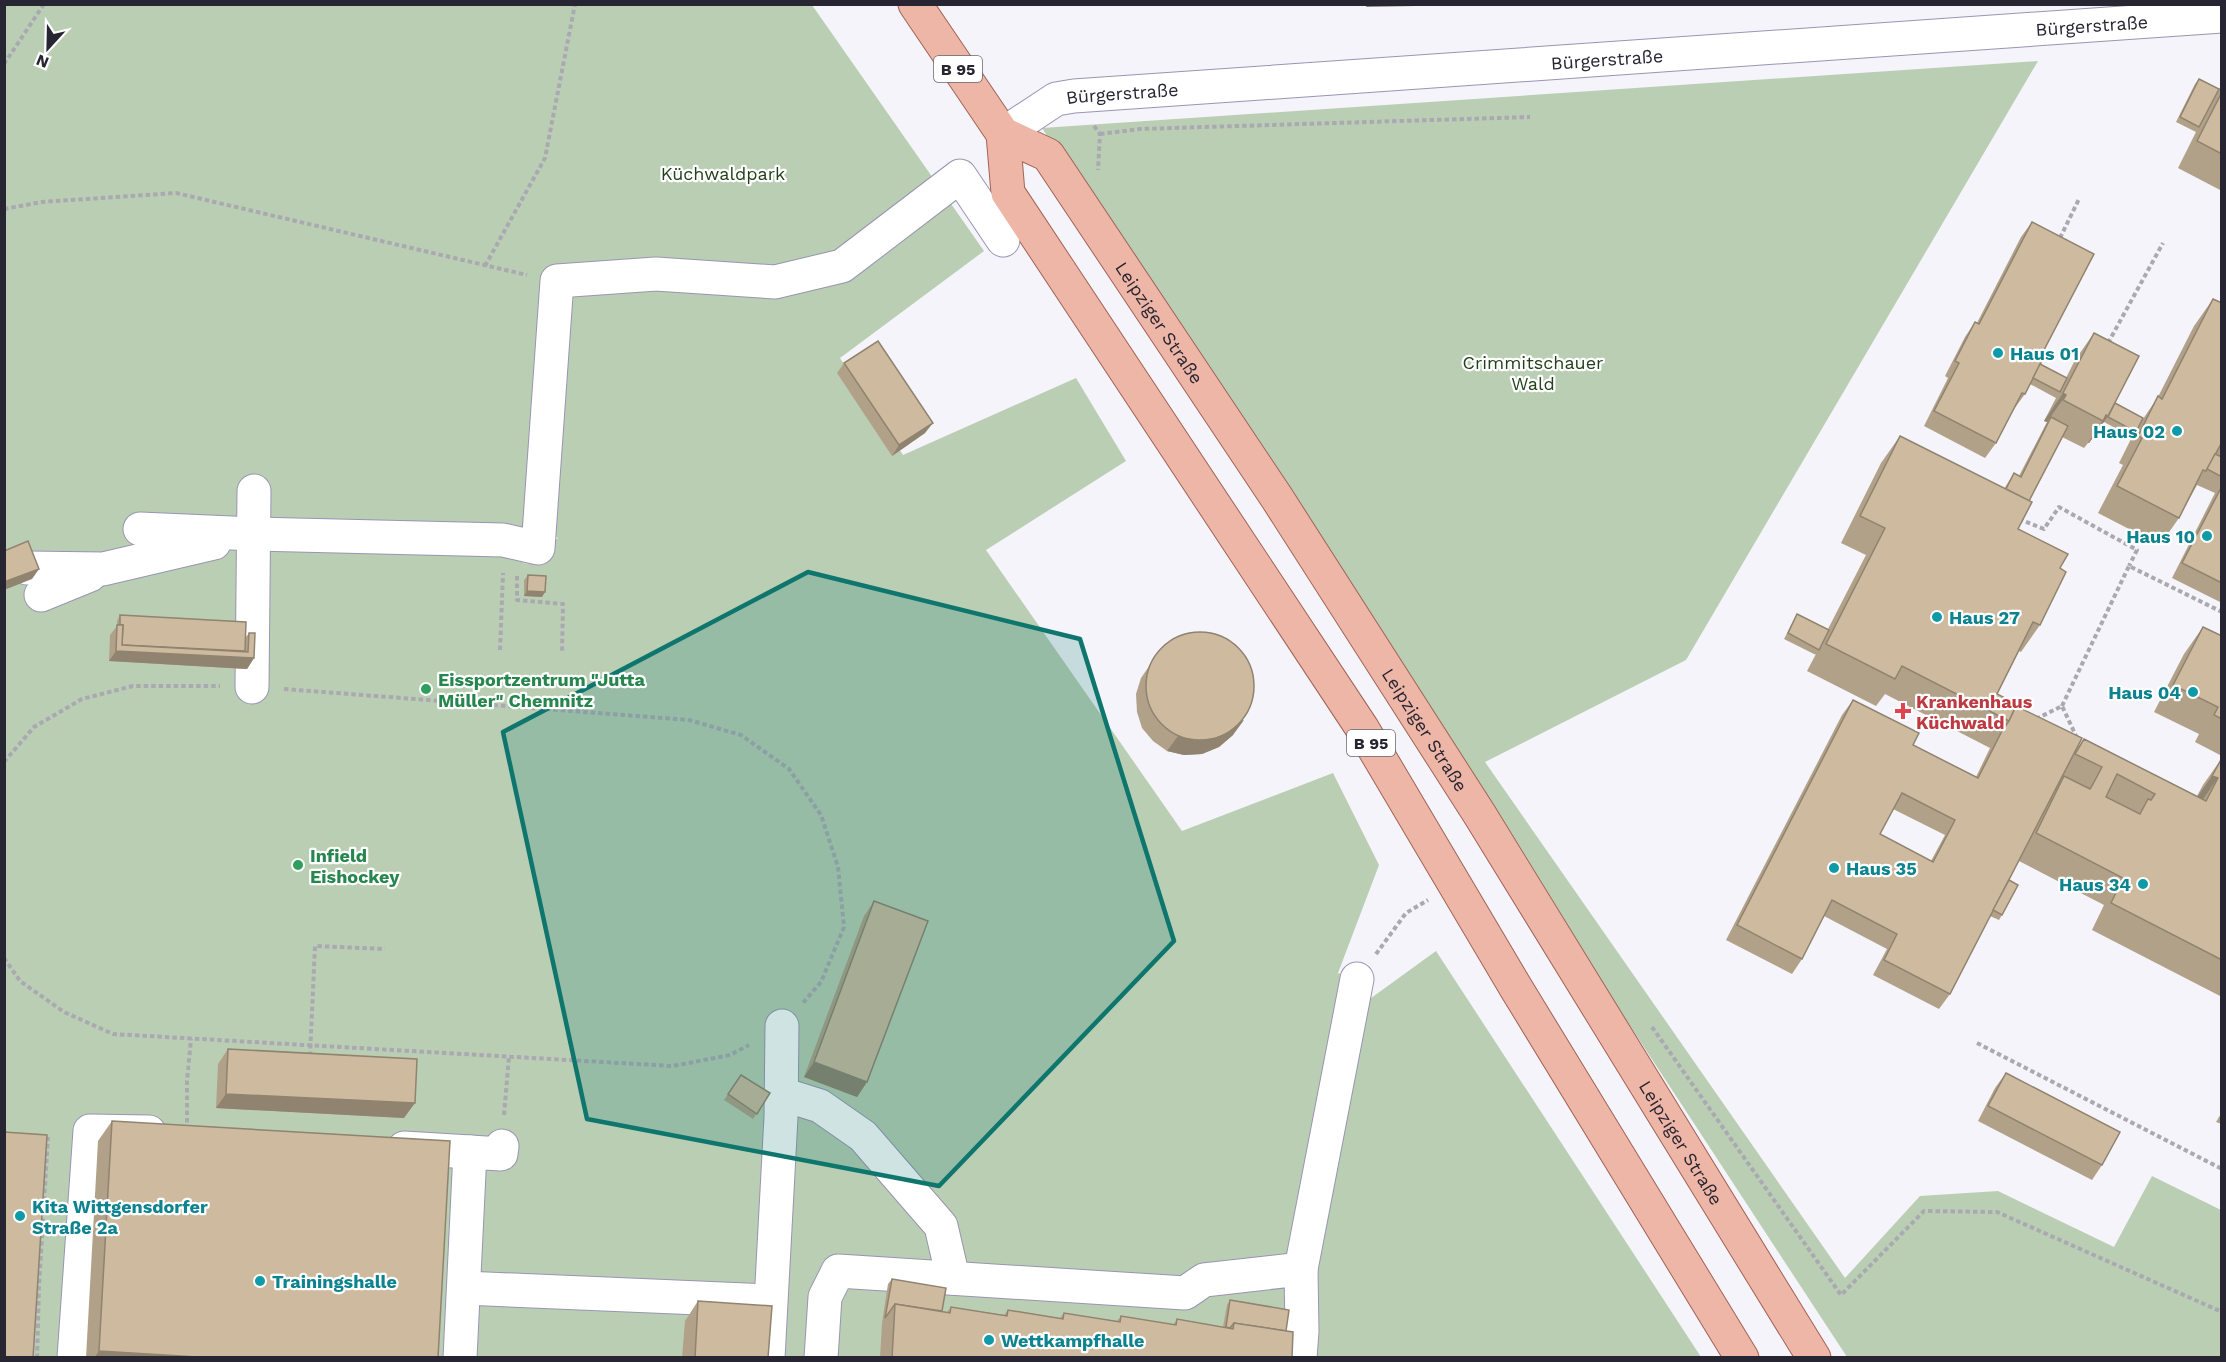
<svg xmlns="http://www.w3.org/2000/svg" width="2226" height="1362" font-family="'Work Sans',sans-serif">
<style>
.green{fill:#baceb4;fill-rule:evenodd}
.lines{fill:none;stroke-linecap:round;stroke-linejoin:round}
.minor-casing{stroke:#9895b2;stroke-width:35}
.major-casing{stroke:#a16357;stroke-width:35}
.path{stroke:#aaa9b2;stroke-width:4;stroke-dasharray:4.5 3;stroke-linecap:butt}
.minor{stroke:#fff;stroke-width:33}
.major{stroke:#eeb6a6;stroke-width:33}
.wall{fill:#b1a189;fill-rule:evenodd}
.shaded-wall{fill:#90836f}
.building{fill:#cebb9f;stroke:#90836f;stroke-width:1.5;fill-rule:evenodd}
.marked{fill:#0f766e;fill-opacity:0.2;stroke:#0f766e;stroke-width:4.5;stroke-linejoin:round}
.culture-dot{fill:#0f9aa8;stroke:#fff;stroke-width:2}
.leisure-dot{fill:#2e9e5b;stroke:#fff;stroke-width:2}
.health-dot{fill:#e0444e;stroke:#fff;stroke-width:2}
.labels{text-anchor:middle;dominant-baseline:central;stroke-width:4.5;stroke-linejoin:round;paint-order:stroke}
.shield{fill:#fff;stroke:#68666f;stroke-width:1.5}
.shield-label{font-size:16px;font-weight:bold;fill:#272531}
.street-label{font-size:18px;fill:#272531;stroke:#fff}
.park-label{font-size:18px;fill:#224019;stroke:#fff}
.culture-label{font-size:18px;font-weight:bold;fill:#0d838f;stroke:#fff;text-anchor:start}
.leisure-label{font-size:18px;font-weight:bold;fill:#27864d;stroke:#fff;text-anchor:start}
.health-label{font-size:18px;font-weight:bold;fill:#be3a42;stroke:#fff;text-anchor:start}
</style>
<rect width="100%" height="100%" fill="#f4f4fa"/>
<g class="green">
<path d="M 5,4 L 812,5 L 984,251 L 840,358 L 903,455 L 1076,378 L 1126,461 L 986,550 L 1182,831 L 1333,773 L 1379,865 L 1338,973 L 1357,979 L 1367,1001 L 1436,951 L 1701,1357 L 5,1358 ZM 525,493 L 558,539 L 544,539 L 543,565 L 523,563 Z"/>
<path d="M 2038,61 L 1686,660 L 1485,762 L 1845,1278 L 1920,1196 L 1998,1191 L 2114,1247 L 2152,1176 L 2221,1210 L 2221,1357 L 1847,1357 L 1042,128 Z"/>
</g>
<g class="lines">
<defs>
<g id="minor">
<path id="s1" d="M 1003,134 L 1056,99 L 1074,96 L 2222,16"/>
<path d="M 140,529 L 254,534 L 503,540 L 538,548 L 557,281 L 656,274 L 775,282 L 842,266 L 960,176 L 1003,240"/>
<path d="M 27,568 L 103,569 L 214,543"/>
<path d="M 41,595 L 90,575"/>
<path d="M 252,687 L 254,491"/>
<path d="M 782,1094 L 820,1106 L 863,1136 L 941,1226 L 953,1278"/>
<path d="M 404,1148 L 470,1152"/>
<path d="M 1301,1269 L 1357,979"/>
<path d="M 464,1288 L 770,1301"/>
<path d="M 74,1358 L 90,1131 L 149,1132"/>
<path d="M 460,1358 L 470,1152 L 501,1154 L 502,1146"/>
<path d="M 768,1358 L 781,1117 L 782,1026"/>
<path d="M 821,1358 L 825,1297 L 838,1271 L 1185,1293 L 1204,1280 L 1301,1269 L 1302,1331 L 1300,1358"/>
</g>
<g id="major">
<path id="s2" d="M 915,4 L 1003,134 L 1048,155 L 1277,498 L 1480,815 L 1814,1358"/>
<path d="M 1003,134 L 1008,193 L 1362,728 L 1516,988 L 1742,1358"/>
</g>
</defs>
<use href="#minor" class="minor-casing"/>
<use href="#major" class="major-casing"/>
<g class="path">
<path d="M 4,64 L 44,4"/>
<path d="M 1094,126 L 1100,134 L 1098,170"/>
<path d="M 1100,134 L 1140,129 L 1530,117"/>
<path d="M 4,209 L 42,202 L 176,193 L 527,275"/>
<path d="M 2060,238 L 2079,199"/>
<path d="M 485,266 L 545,158 L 575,4"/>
<path d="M 2108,343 L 2163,243"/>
<path d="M 2019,519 L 2044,529 L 2059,507 L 2137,550 L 2129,566"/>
<path d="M 517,576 L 517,600 L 563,604 L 562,653"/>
<path d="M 500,650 L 503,573"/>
<path d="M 284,689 L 689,720 L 741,735 L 789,769 L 821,815 L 838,867 L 844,927 L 821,982 L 802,1004"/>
<path d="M 2062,706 L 2129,566 L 2222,612"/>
<path d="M 2036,719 L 2062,706 L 2077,738"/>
<path d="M 4,762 L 34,727 L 82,699 L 133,686 L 220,686"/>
<path d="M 1376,954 L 1406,913 L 1428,900"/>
<path d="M 4,958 L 20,981 L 64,1012 L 113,1034 L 673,1066 L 730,1055 L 749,1045"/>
<path d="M 1652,1027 L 1841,1295 L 1924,1211 L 1997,1212 L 2222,1312"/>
<path d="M 1977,1043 L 2222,1169"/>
<path d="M 310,1056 L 315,946 L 385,949"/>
<path d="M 504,1115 L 509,1056"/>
<path d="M 187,1130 L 187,1081 L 191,1039"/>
<path d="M 37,1358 L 39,1287 L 48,1137"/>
</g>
<use href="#minor" class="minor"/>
<use href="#major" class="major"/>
</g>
<g class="wall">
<path d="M 2199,79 L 2219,89 L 2222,85 L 2222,191 L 2178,168 L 2196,132 L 2176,122 L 2195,84 Z"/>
<path d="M 2032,222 L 2043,352 L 2040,364 L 2066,378 L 2075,360 L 2094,333 L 2115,403 L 2143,419 L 2158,397 L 2194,326 L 2213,299 L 2222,303 L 2222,603 L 2172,578 L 2215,493 L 2197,485 L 2179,518 L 2160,545 L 2098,513 L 2123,465 L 2119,463 L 2132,437 L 2104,422 L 2089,443 L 2088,443 L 2084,448 L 2062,437 L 2029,501 L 2018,529 L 2060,568 L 2040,625 L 2021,652 L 2019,651 L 1997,694 L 2016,706 L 2076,750 L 2084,739 L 2197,796 L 2203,785 L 2222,758 L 2222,997 L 2092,930 L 2104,905 L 2019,861 L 2009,880 L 2002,915 L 1999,920 L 1990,916 L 1950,994 L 1939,1009 L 1873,975 L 1887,949 L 1824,916 L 1802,959 L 1792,974 L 1726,940 L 1842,715 L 1853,700 L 1913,745 L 1976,777 L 1991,746 L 1990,748 L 1885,694 L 1876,706 L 1807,671 L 1816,654 L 1816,655 L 1784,639 L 1797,614 L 1828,629 L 1866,555 L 1841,543 L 1881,463 L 1900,436 L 2004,489 L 2014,473 L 2019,476 L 2047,422 L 2044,421 L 2056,398 L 2030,384 L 2025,394 L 2014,409 L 1996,443 L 1985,458 L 1924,426 L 1948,378 L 1945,376 L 1965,337 L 1975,322 L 1977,323 L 2021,237 ZM 1893,809 L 1945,835 L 1931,861 L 1880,834 Z"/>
<path d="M 844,363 L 925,433 L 892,456 L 837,373 Z"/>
<path d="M 528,575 L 542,597 L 524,596 L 524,580 Z"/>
<path d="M 120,615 L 246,637 L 249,633 L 254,658 L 247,669 L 109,661 L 110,635 L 117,626 L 117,621 Z"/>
<path d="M 2203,627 L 2222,636 L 2222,756 L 2195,742 L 2199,734 L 2154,712 L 2184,654 Z"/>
<path d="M 1161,649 L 1233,735 L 1219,747 L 1202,754 L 1184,755 L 1167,751 L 1153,741 L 1142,728 L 1137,712 L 1136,694 L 1141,678 Z"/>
<path d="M 874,901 L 867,1082 L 857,1097 L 804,1077 L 864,916 Z"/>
<path d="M 228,1049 L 404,1118 L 216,1108 L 218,1064 Z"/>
<path d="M 2006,1073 L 2102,1165 L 2092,1180 L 1978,1121 L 1995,1088 Z"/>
<path d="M 741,1075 L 770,1093 L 753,1119 L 724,1100 Z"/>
<path d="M 2222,1112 L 2222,1124 L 2216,1122 Z"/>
<path d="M 112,1121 L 438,1358 L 86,1358 L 98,1141 Z"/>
<path d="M 892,1279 L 942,1311 L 947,1312 L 951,1307 L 1004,1315 L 1008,1310 L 1060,1318 L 1064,1313 L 1117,1321 L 1121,1316 L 1173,1325 L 1177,1319 L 1223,1327 L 1227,1305 L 1230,1300 L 1286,1331 L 1292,1358 L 880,1358 L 882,1323 L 888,1284 Z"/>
<path d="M 698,1301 L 768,1358 L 682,1358 L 685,1321 Z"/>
</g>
<g class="shaded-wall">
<path d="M 1367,4 L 1417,4 L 1416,6 L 1366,7 Z"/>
<path d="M 2063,393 L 2066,395 L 2047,422 L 2044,421 Z"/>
<path d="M 2106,415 L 2108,416 L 2089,443 L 2088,443 Z"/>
<path d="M 933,423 L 925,433 L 892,456 L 899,445 Z"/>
<path d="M 39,569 L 32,579 L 4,590 L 4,582 Z"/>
<path d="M 527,591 L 545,592 L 542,597 L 524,596 Z"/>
<path d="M 116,651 L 254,658 L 247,669 L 109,661 Z"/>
<path d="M 1244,720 L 1233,735 L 1219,747 L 1202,754 L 1184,755 L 1167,751 L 1178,736 Z"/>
<path d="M 2212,776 L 2218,778 L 2199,805 L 2193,803 Z"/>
<path d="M 814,1062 L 867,1082 L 857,1097 L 804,1077 Z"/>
<path d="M 226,1094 L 415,1103 L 404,1118 L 216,1108 Z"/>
<path d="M 99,1351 L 214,1358 L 94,1358 Z"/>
</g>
<g class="building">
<path d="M 2199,79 L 2219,89 L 2199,127 L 2180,117 Z"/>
<path d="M 2222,92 L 2222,154 L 2197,141 Z"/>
<path d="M 2032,222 L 2094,254 L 2043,352 L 2045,355 L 2025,394 L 2022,393 L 1996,443 L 1934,411 L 1959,363 L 1955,361 L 1975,322 L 1979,324 Z"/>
<path d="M 2213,299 L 2222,303 L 2222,442 L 2206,471 L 2203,470 L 2179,518 L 2117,486 L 2142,438 L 2138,436 L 2158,396 L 2162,399 Z"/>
<path d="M 2094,333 L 2139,356 L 2108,416 L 2106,415 L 2103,421 L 2063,400 L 2066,395 L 2063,393 Z"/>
<path d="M 878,341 L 933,423 L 899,445 L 844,363 Z"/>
<path d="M 2040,364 L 2067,378 L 2060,392 L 2033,378 Z"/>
<path d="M 2115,403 L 2143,418 L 2136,432 L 2108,417 Z"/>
<path d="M 2051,417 L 2068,426 L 2029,501 L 2006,489 L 2014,473 L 2021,477 Z"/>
<path d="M 1900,436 L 2032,502 L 2018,529 L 2068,554 L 2060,568 L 2066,572 L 2040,625 L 2033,622 L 1997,694 L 2017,704 L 2009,721 L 1902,666 L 1895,679 L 1826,644 L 1885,528 L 1860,516 Z"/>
<path d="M 2215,454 L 2222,457 L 2222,477 L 2207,469 Z"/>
<path d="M 2222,486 L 2222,583 L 2182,563 Z"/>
<path d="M 28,541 L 39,569 L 4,582 L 4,551 Z"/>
<path d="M 528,575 L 546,576 L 545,592 L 527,591 Z"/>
<path d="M 1797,614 L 1829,630 L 1819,650 L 1788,633 Z"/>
<path d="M 120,615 L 246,622 L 245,651 L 122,645 L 123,625 L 120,625 Z"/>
<path d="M 117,625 L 123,625 L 122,645 L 248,652 L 249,633 L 255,633 L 254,658 L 116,651 Z"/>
<path d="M 2203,627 L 2222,636 L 2222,719 L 2214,715 L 2218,707 L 2173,685 Z"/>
<circle cx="1200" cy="686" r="54"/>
<path d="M 1853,700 L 1919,733 L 1913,745 L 1978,778 L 2002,731 L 2009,721 L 2016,706 L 2082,738 L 1950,994 L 1884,960 L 1897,934 L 1832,900 L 1802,959 L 1737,925 ZM 1902,793 L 1955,820 L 1933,862 L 1880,834 Z"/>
<path d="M 2084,739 L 2206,801 L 2218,778 L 2212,776 L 2222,758 L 2222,960 L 2111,903 L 2123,878 L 2036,833 L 2064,776 L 2090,789 L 2093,784 L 2102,767 L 2075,754 ZM 2117,774 L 2155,794 L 2151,800 L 2148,799 L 2140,814 L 2106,797 Z"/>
<path d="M 2009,880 L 2018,885 L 2002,915 L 1993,910 Z"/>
<path d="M 874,901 L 928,921 L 867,1082 L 814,1062 Z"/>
<path d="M 228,1049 L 417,1059 L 415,1103 L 226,1094 Z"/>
<path d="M 2006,1073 L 2120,1132 L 2102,1165 L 1988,1106 Z"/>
<path d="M 741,1075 L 770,1093 L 757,1114 L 728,1094 Z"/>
<path d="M 112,1121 L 450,1141 L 438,1358 L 214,1358 L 99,1351 Z"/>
<path d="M 4,1132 L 47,1135 L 33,1358 L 4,1358 Z"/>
<path d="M 892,1279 L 946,1288 L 942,1311 L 895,1304 L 885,1318 Z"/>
<path d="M 1230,1300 L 1289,1310 L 1286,1331 L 1234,1323 L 1230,1328 L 1226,1327 Z"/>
<path d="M 698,1301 L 772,1306 L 768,1358 L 695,1358 Z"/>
<path d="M 895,1304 L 950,1313 L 951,1307 L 1007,1316 L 1008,1310 L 1063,1319 L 1064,1313 L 1120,1322 L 1121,1316 L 1176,1325 L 1177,1319 L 1233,1329 L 1234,1323 L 1293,1332 L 1292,1358 L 892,1358 Z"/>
</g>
<path class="marked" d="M 808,572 L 1080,639 L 1174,941 L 939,1186 L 587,1119 L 503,732 Z"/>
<g class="culture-dot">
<circle cx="1998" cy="353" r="6"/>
<circle cx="2177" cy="431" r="6"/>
<circle cx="2207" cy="536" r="6"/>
<circle cx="1937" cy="617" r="6"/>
<circle cx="2193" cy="692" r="6"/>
<circle cx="1834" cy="868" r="6"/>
<circle cx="2143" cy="884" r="6"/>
<circle cx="20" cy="1216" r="6"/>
<circle cx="260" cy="1281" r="6"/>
<circle cx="989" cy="1340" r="6"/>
</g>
<g class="leisure-dot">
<circle cx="426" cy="689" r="6"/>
<circle cx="298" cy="865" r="6"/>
</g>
<path class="health-dot" d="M1900 702h6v6h6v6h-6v6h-6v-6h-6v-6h6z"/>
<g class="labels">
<g class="shield">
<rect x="934" y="56" width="48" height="26" rx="4.5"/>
<rect x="1347" y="730" width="48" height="26" rx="4.5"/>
</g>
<g class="shield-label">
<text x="958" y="69">B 95</text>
<text x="1371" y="743">B 95</text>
</g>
<g class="street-label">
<text stroke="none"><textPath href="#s1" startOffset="1102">Bürgerstraße</textPath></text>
<text stroke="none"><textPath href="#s1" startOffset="616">Bürgerstraße</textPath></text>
<text stroke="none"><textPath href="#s1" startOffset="130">Bürgerstraße</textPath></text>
<text stroke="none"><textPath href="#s2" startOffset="408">Leipziger Straße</textPath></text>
<text stroke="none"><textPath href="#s2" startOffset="894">Leipziger Straße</textPath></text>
<text stroke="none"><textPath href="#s2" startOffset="1380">Leipziger Straße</textPath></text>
</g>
<g class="park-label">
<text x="723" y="173">Küchwaldpark</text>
<text x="1533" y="362">Crimmitschauer<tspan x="1533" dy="21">Wald</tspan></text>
</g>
<g class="culture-label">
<text x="2010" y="353">Haus 01</text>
<text x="2165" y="431" text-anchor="end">Haus 02</text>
<text x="2195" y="536" text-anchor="end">Haus 10</text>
<text x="1949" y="617">Haus 27</text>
<text x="2181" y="692" text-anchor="end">Haus 04</text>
<text x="1846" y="868">Haus 35</text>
<text x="2131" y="884" text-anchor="end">Haus 34</text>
<text x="32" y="1206">Kita Wittgensdorfer<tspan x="32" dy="21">Straße 2a</tspan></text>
<text x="272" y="1281">Trainingshalle</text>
<text x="1001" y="1340">Wettkampfhalle</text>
</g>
<g class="leisure-label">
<text x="438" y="679">Eissportzentrum "Jutta<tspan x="438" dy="21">Müller" Chemnitz</tspan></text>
<text x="310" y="855">Infield<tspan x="310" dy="21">Eishockey</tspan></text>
</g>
<g class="health-label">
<text x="1916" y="701">Krankenhaus<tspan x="1916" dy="21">Küchwald</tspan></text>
</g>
</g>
<rect width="2226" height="1362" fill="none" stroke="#272531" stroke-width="12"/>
<g transform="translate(48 48) rotate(202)" stroke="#ffffff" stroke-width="4.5" paint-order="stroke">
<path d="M0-4.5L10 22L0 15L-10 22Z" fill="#272531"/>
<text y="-9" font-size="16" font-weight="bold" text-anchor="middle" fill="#272531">N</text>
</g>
</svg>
